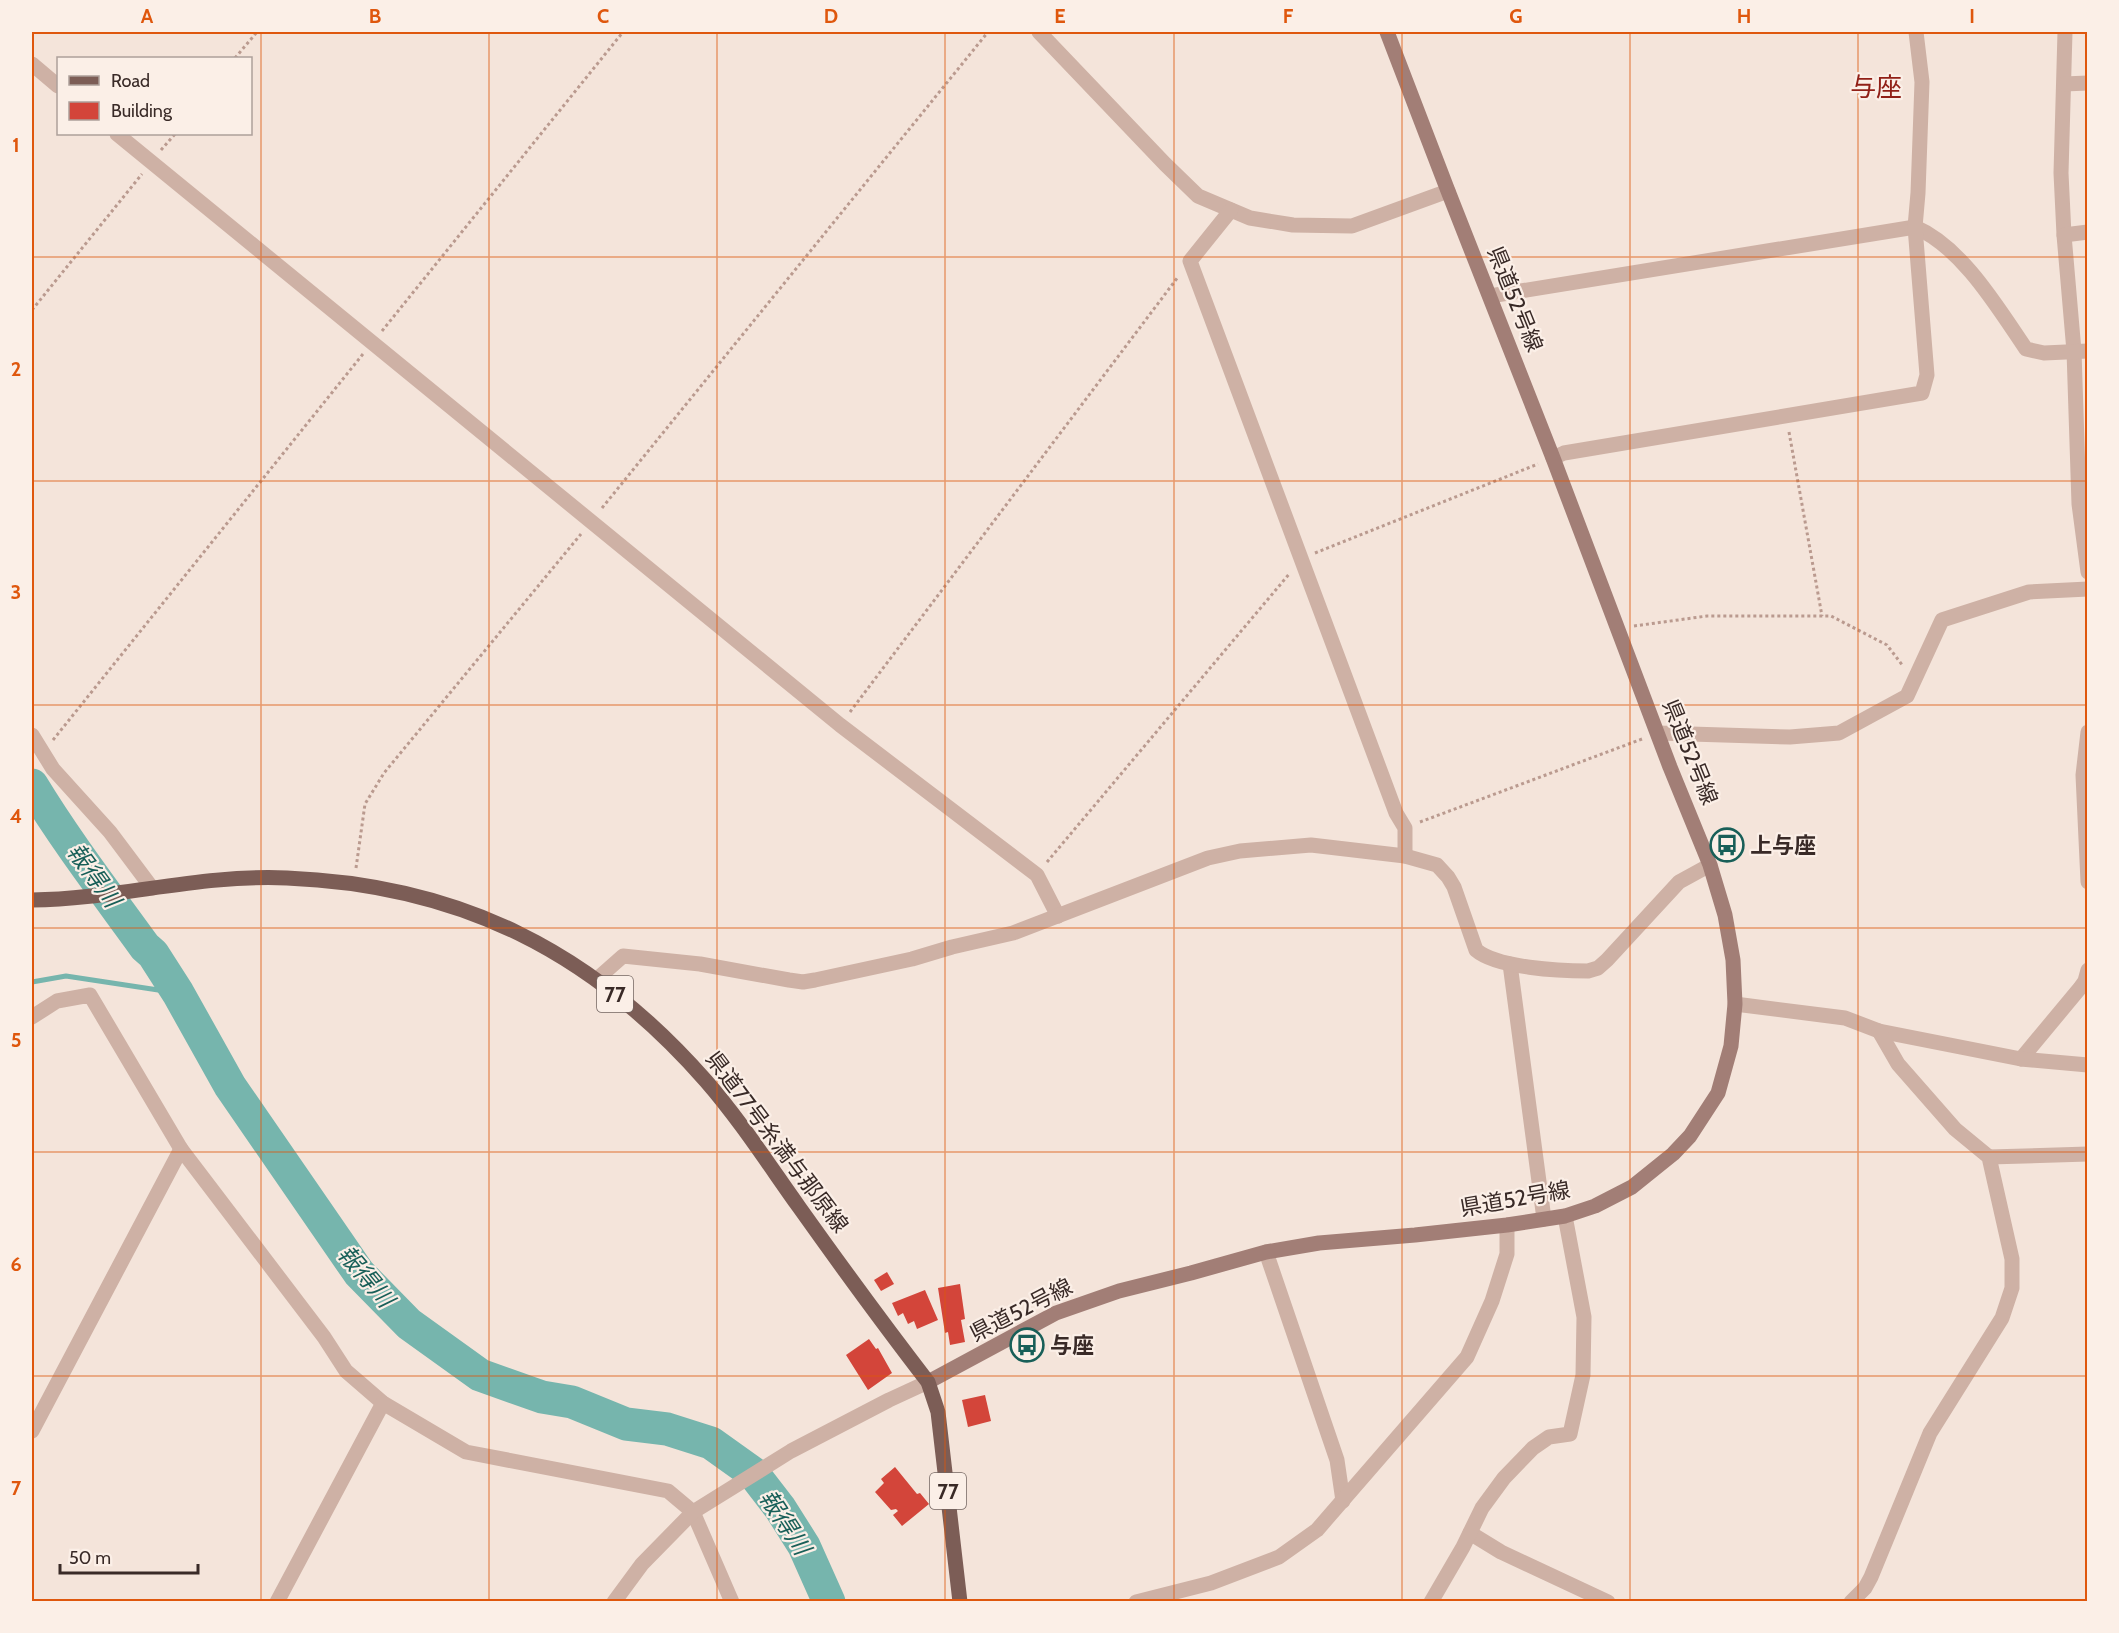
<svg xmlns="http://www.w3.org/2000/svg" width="2119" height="1633" font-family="Cabin,'Noto Sans JP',sans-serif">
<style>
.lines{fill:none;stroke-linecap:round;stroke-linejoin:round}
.stream{stroke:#76b5ad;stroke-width:5}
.river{stroke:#76b5ad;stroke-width:33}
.building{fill:#d3453a}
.path{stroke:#ba9a8f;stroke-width:3;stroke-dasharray:3 3;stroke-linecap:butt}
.minor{stroke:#ceb1a5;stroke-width:15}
.tertiary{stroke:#ceb1a5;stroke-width:15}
.secondary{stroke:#a27e76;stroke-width:15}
.primary{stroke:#7c5d56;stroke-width:15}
.grid{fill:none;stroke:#df570d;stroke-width:1.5;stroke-opacity:0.55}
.labels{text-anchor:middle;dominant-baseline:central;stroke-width:4.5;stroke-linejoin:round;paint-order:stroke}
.shield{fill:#fbefe7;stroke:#736561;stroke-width:1.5}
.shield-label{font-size:21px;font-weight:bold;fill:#392a27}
.street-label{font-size:22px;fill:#392a27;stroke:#fbefe7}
.poi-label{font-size:22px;font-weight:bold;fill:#392a27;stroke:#fbefe7;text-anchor:start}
.water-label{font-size:24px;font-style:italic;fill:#185f58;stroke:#fbefe7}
.quarter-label{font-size:26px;fill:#912017;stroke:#fbefe7}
.neatline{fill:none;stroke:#df570d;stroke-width:2}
.grid-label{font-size:20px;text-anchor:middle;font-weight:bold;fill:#df570d}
</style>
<rect width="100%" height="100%" fill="#f4e4da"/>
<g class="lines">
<path class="stream" d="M 32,982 L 66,976 L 178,993"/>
<path class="river" d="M 32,785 C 66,841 106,893 145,947 L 153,954 L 178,993 L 230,1086 L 359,1273 L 409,1324 L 480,1375 L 542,1397 L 572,1402 L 626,1424 L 667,1429 L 711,1443 L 753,1473 L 780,1508 L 804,1546 L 829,1602"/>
</g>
<g class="building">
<path d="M 887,1272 L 894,1284 L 881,1291 L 874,1280 Z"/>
<path d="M 960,1284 L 965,1319 L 961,1320 L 965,1342 L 950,1345 L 948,1332 L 945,1333 L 938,1288 Z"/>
<path d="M 925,1290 L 938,1320 L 917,1329 L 914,1321 L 908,1324 L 903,1313 L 898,1316 L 892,1303 Z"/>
<path d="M 869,1339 L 876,1349 L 878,1348 L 892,1373 L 868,1390 L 846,1355 Z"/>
<path d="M 985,1395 L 991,1421 L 968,1427 L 962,1400 Z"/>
<path d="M 895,1467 L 917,1494 L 920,1493 L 929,1504 L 902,1526 L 893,1515 L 898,1511 L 896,1509 L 891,1510 L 875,1492 L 884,1483 L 881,1479 Z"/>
</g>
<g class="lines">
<g class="path">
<path d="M 235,58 L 257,32"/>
<path d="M 161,150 L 175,134"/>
<path d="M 32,310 L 142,174"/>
<path d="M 382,331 L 623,32"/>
<path d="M 1789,432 L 1822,616"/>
<path d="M 602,508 L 988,32"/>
<path d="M 1315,553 L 1538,464"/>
<path d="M 1634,626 L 1707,616 L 1831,616 L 1887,645 L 1903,666"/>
<path d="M 850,712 L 1178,277"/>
<path d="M 53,740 L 363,354"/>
<path d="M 1420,822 L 1642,739"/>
<path d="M 1047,862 L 1290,573"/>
<path d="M 356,868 L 365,804 L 384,773 L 581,534"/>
</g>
<g class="minor">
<path d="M 1039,32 L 1165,164 L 1198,196 L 1250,218 L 1293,225 L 1352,226 L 1448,191"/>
<path d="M 2065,32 L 2061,173 L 2064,235 L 2074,351 L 2079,504 L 2088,572"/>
<path d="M 32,64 L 58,86"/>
<path d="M 2064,84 L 2088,83"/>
<path d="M 117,134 L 840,725 L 1037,875 L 1058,916"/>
<path d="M 1231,210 L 1190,261 L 1396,813 L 1405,828 L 1405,856"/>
<path d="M 2064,235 L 2088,232"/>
<path d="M 1490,296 L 1915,227 C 1962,247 1998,308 2026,349 L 2044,353 L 2088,351"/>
<path d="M 1553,458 L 1564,453 L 1922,393 L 1927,375 L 1915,227 L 1918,193 L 1922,82 L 1916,32"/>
<path d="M 2088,732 L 2083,775 L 2088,882"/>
<path d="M 1658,733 L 1790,737 L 1839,733 L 1907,696 L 1942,620 L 2029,592 L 2088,589"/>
<path d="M 32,735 L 53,769 L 110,832 L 152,888"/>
<path d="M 1510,964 L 1544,1219"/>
<path d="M 597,979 L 623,956 L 700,964 L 789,980 L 803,982 L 815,980 L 912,959 L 952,947 L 1013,933 L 1208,858 L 1240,851 L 1311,845 L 1405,856 L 1437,865 L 1448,877 L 1454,887 L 1476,950 C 1497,968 1560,971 1588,971 L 1598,968 L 1607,960 L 1679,882 L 1710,865"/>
<path d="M 1735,1004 L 1845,1018 L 1879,1031 L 2021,1059 L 2080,988 L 2085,981 L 2088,970"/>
<path d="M 32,1017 L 57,1001 L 90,995 L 181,1149 L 324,1337 L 346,1371 L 383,1403 L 466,1452 L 668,1491 L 693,1512 L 732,1602"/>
<path d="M 2021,1059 L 2088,1065"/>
<path d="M 1989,1157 L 2088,1154"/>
<path d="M 1266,1252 L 1337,1460 L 1343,1501"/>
<path d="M 32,1431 L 181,1149"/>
<path d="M 1470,1533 L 1501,1552 L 1608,1602"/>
<path d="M 277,1602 L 383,1403"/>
<path d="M 1136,1602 L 1211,1583 L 1279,1557 L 1317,1530 L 1467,1357 L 1492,1301 L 1507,1254 L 1507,1225"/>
<path d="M 1431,1602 L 1463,1547 L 1482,1508 L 1504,1478 L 1533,1448 L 1549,1437 L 1570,1434 L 1583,1375 L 1584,1317 L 1565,1216"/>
<path d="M 1851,1602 L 1865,1588 L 1871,1577 L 1930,1433 L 2002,1318 L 2012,1288 L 2012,1259 L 1989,1157 L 1955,1129 L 1898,1064 L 1879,1031"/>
</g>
<path class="tertiary" d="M 614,1602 L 642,1564 L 693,1512 L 791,1451 L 889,1400 L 928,1382"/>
<path class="secondary" d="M 928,1382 L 1056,1313 L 1119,1291 L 1191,1273 L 1266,1252 L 1319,1243 L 1415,1235 L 1507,1225 L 1565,1216 L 1595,1206 L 1632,1187 L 1673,1154 L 1690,1136 L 1718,1093 L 1731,1046 L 1735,1004 L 1733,960 L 1725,915 L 1710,865 L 1670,767 L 1553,458 L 1448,191 L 1387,32"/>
<path class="primary" d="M 32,900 C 117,899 201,874 287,878 C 460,885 592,951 706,1081 C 740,1120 769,1165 799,1207 C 841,1266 884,1325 928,1382 L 938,1412 L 960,1602"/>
</g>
<path class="grid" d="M 261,32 L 261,1602M 489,32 L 489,1602M 717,32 L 717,1602M 945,32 L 945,1602M 1174,32 L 1174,1602M 1402,32 L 1402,1602M 1630,32 L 1630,1602M 1858,32 L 1858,1602M 32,257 L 2088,257M 32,481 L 2088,481M 32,705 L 2088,705M 32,928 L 2088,928M 32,1152 L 2088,1152M 32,1376 L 2088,1376"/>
<defs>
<symbol id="bus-ring" viewBox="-11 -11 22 22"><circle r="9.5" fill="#fbefe7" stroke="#185f58" stroke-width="1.5"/><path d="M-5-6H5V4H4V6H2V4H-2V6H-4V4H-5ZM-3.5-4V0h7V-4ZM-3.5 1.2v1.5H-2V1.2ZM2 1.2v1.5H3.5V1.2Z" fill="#185f58"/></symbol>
</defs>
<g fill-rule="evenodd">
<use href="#bus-ring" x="1708" y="826" width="38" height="38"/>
<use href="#bus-ring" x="1008" y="1326" width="38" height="38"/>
</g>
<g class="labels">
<g class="shield">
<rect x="597" y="976" width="36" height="36" rx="4.5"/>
<rect x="930" y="1473" width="36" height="36" rx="4.5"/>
</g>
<g class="shield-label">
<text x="615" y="994">77</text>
<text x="948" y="1491">77</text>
</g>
<g class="street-label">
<text transform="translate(1515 299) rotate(68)">県道52号線</text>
<text transform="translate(1690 752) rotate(68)">県道52号線</text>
<text transform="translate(777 1142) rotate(53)">県道77号糸満与那原線</text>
<text transform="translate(1515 1199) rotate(-10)">県道52号線</text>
<text transform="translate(1021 1310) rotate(-27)">県道52号線</text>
</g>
<g class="poi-label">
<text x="1750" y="845">上与座</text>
<text x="1050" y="1345">与座</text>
</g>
<g class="water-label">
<text transform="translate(94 875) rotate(54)">報得川</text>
<text transform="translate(366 1276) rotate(50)">報得川</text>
<text transform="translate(785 1522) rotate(57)">報得川</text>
</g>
<g class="quarter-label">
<text x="1876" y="87">与座</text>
</g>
</g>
<rect width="2119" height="1633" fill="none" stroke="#fbefe7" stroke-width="66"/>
<rect x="57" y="57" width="195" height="78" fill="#fbefe7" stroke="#ada09a" stroke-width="1.5"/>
<rect x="69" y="76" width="30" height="9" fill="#7c5d56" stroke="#ada09a" stroke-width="1.5"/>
<text x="111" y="87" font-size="18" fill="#392a27">Road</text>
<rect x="69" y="102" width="30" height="18" fill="#d3453a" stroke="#ada09a" stroke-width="1.5"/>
<text x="111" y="117" font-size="18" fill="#392a27">Building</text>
<path d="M60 1564v9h138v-9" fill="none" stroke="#392a27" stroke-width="3"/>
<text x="69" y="1564" font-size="18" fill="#392a27" stroke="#fbefe7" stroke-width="4.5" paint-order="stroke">50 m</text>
<rect x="33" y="33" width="2053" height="1567" class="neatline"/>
<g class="grid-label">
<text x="147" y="23">A</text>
<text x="375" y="23">B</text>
<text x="603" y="23">C</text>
<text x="831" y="23">D</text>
<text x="1060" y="23">E</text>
<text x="1288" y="23">F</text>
<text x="1516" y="23">G</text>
<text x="1744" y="23">H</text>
<text x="1972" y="23">I</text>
<text x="16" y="152">1</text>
<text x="16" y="376">2</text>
<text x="16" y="599">3</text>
<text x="16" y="823">4</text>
<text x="16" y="1047">5</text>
<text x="16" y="1271">6</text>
<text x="16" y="1495">7</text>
</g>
</svg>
